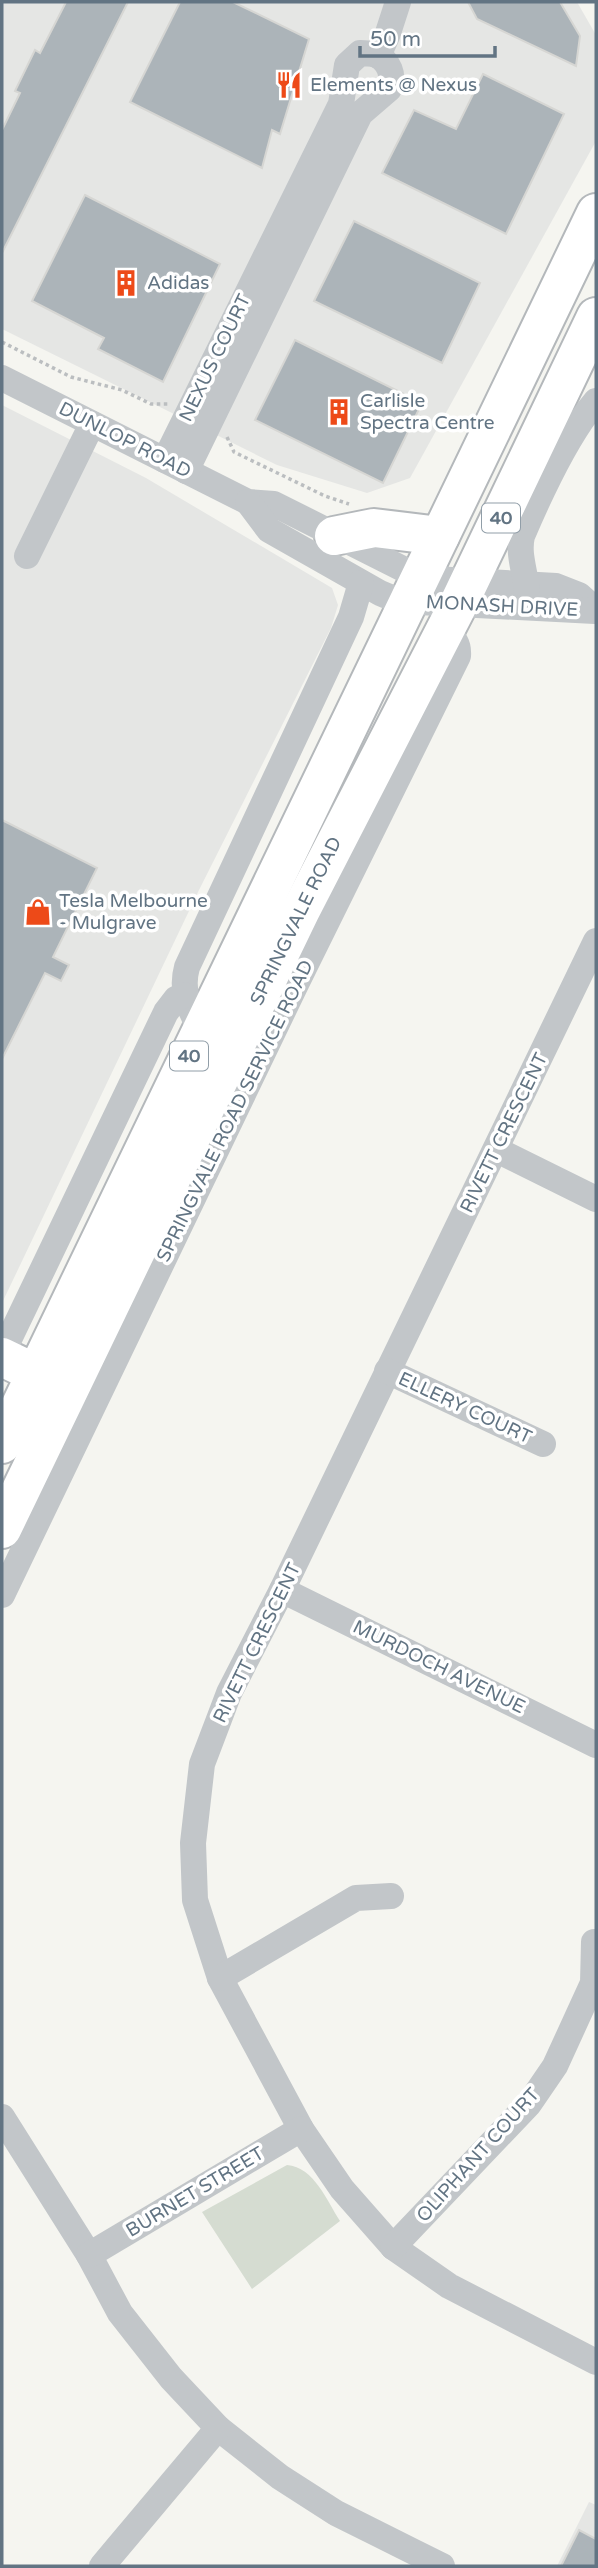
<svg xmlns="http://www.w3.org/2000/svg" width="598" height="2568" font-family="'Varela Round',sans-serif">
<style>
.built{fill:#e5e6e4}
.green{fill:#d5dcd1}
.building{fill:#acb4b9;stroke:#d6d6d3;stroke-width:2}
.lines{fill:none;stroke-linecap:round;stroke-linejoin:round}
.highway-casing{stroke:#b4b8bb;stroke-width:42}
.path{stroke:#bbbec0;stroke-width:3.5;stroke-dasharray:3.5 3.5;stroke-linecap:butt}
.minor{stroke:#c2c6c9;stroke-width:26}
.highway{stroke:#fff;stroke-width:38}
.labels{text-anchor:middle;dominant-baseline:central;stroke-width:7;stroke-linejoin:round;paint-order:stroke}
.shield{fill:#fff;stroke:#919ea8;stroke-width:2}
.shield-label{font-size:18px;font-weight:bold;fill:#627483}
.poi-label{font-size:19px;fill:#627483;stroke:#fff;text-anchor:start}
.street-label{font-size:19px;fill:#627483;stroke:#fff}
</style>
<rect width="100%" height="100%" fill="#f5f5f0"/>
<g class="built">
<path d="M 2,2 L 577,2 L 596,35 L 596,141 L 410,478 L 367,493 L 277,465 L 2,329 Z"/>
<path d="M 2,405 L 146,478 L 332,588 L 338,605 L 331,628 L 199,890 L 2,1303 Z"/>
<path d="M 589,2502 L 596,2505 L 596,2566 L 557,2566 Z"/>
</g>
<path class="green" d="M 287,2165 C 314,2167 327,2201 340,2221 L 252,2289 L 202,2212 Z"/>
<g class="building">
<path d="M 66,2 L 128,2 L 2,253 L 2,130 L 20,93 L 15,91 L 35,50 L 40,53 Z"/>
<path d="M 180,2 L 233,2 L 309,39 L 280,134 L 272,130 L 262,168 L 130,102 Z"/>
<path d="M 468,2 L 560,2 L 580,36 L 576,66 L 477,19 Z"/>
<path d="M 483,74 L 564,114 L 506,234 L 382,173 L 414,110 L 456,129 Z"/>
<path d="M 85,195 L 220,264 L 163,382 L 98,349 L 104,338 L 32,301 Z"/>
<path d="M 354,221 L 480,283 L 442,363 L 314,301 Z"/>
<path d="M 295,340 L 422,403 L 383,483 L 255,420 Z"/>
<path d="M 2,820 L 97,868 L 53,957 L 69,965 L 61,981 L 45,973 L 2,1059 Z"/>
<path d="M 579,2530 L 596,2539 L 596,2566 L 561,2566 Z"/>
</g>
<g class="lines">
<defs>
<g id="highway">
<path d="M 334,536 L 374,528 L 440,536"/>
<path d="M 2,1357 L 60,1385"/>
<path d="M 2,1444 L 596,213"/>
<path d="M 2,1529 L 301,910 L 459,603 L 596,317"/>
</g>
</defs>
<use href="#highway" class="highway-casing"/>
<g class="path">
<path d="M 2,342 L 71,377 L 122,390 L 151,404 L 170,404"/>
<path d="M 227,437 L 234,452 L 325,496 L 349,504"/>
</g>
<g class="minor">
<path d="M 378,56 L 387,36 L 398,2"/>
<path d="M 2,378 L 248,502 L 274,504 L 415,575 L 434,579 L 556,586 L 579,595 L 596,610"/>
<path d="M 165,460 L 341,104 L 347,65 L 360,53 L 376,54 C 389,62 395,75 389,89 L 360,114 L 186,471"/>
<path d="M 248,502 L 269,530 L 380,593 L 399,601 L 595,611"/>
<path d="M 27,556 L 92,424"/>
<path d="M 527,599 C 528,577 517,557 522,536 C 539,496 568,434 596,401"/>
<path d="M 596,941 L 282,1590 L 229,1693 L 202,1764 L 193,1843 L 195,1900 L 220,1978 L 301,2129 L 342,2189 L 393,2247 L 449,2286 L 596,2362"/>
<path d="M 201,1031 C 190,1009 180,992 187,967 L 351,617 L 361,583"/>
<path d="M 497,1150 L 596,1199"/>
<path d="M 2,1354 L 166,1012 L 176,999 L 184,995"/>
<path d="M 387,1371 L 543,1444"/>
<path d="M 282,1590 L 596,1745"/>
<path d="M 2,1595 L 297,982 L 458,656 C 459,644 454,638 445,631"/>
<path d="M 220,1978 L 356,1898 L 391,1896"/>
<path d="M 2,2117 L 89,2255 L 120,2313 L 171,2378 L 218,2428 L 280,2477 L 336,2513 L 442,2566"/>
<path d="M 393,2247 L 529,2104 L 555,2066 L 593,1983 L 594,1942"/>
<path d="M 89,2255 L 301,2129"/>
<path d="M 102,2566 L 218,2428"/>
</g>
<use href="#highway" class="highway"/>
</g>
<defs>
<symbol id="restaurant-bare" viewBox="-9 -9 18 18"><path d="M-5-6h1v4h1v-4h1v4h1v-4h1v5L-1.5 .5V6h-2V.5L-5-1ZM5-6V6H3V1.5H1.5Q1.5-4 5-6Z" fill="#ed4a18" stroke="#fff" stroke-width="2.5" paint-order="stroke"/></symbol>
<symbol id="building-bare" viewBox="-9 -9 18 18"><path d="M-4-6H4V6H1V3H-1V6H-4ZM-2.5-4.3h1.7v1.8h-1.7ZM.8-4.3h1.7v1.8H.8ZM-2.5-1h1.7V.8h-1.7ZM.8-1h1.7V.8H.8Z" fill="#ed4a18" stroke="#fff" stroke-width="2.5" paint-order="stroke"/></symbol>
<symbol id="shop-bare" viewBox="-9 -9 18 18"><path d="M-5-2.5h2.3a2.7 3.5 0 0 1 5.4 0H5L5.5 6h-11ZM-1.5-2.5h3a1.5 2.3 0 0 0-3 0Z" fill="#ed4a18" stroke="#fff" stroke-width="2.5" paint-order="stroke"/></symbol>
</defs>
<g fill-rule="evenodd">
<use href="#restaurant-bare" x="270" y="66" width="38" height="38"/>
<use href="#building-bare" x="107" y="264" width="38" height="38"/>
<use href="#building-bare" x="320" y="393" width="38" height="38"/>
<use href="#shop-bare" x="19" y="893" width="38" height="38"/>
</g>
<g class="labels">
<g class="shield">
<rect x="482" y="503.5" width="38" height="29" rx="5"/>
<rect x="170" y="1041.5" width="38" height="29" rx="5"/>
</g>
<g class="shield-label">
<text x="501" y="518">40</text>
<text x="189" y="1056">40</text>
</g>
<g class="poi-label">
<text x="310" y="85">Elements @ Nexus</text>
<text x="147" y="283">Adidas</text>
<text x="360" y="401">Carlisle<tspan x="360" dy="22">Spectra Centre</tspan></text>
<text x="59" y="901">Tesla Melbourne<tspan x="59" dy="22">- Mulgrave</tspan></text>
</g>
<g class="street-label">
<text transform="translate(215 358) rotate(-64)">NEXUS COURT</text>
<text transform="translate(125 440) rotate(27)">DUNLOP ROAD</text>
<text transform="translate(502 606) rotate(3)">MONASH DRIVE</text>
<text transform="translate(296 921) rotate(-64)">SPRINGVALE ROAD</text>
<text transform="translate(235 1111) rotate(-64)">SPRINGVALE ROAD SERVICE ROAD</text>
<text transform="translate(504 1133) rotate(-64)">RIVETT CRESCENT</text>
<text transform="translate(465 1408) rotate(25)">ELLERY COURT</text>
<text transform="translate(257 1643) rotate(-64)">RIVETT CRESCENT</text>
<text transform="translate(439 1667) rotate(26)">MURDOCH AVENUE</text>
<text transform="translate(478 2155) rotate(-48)">OLIPHANT COURT</text>
<text transform="translate(195 2192) rotate(-31)">BURNET STREET</text>
</g>
</g>
<rect width="598" height="2568" fill="none" stroke="#627483" stroke-width="7"/>
<path d="M360 46v10h135v-10" fill="none" stroke="#627483" stroke-width="3.5"/>
<text x="370" y="46" font-size="21" fill="#627483" stroke="#ffffff" stroke-width="5" paint-order="stroke">50 m</text>
</svg>
